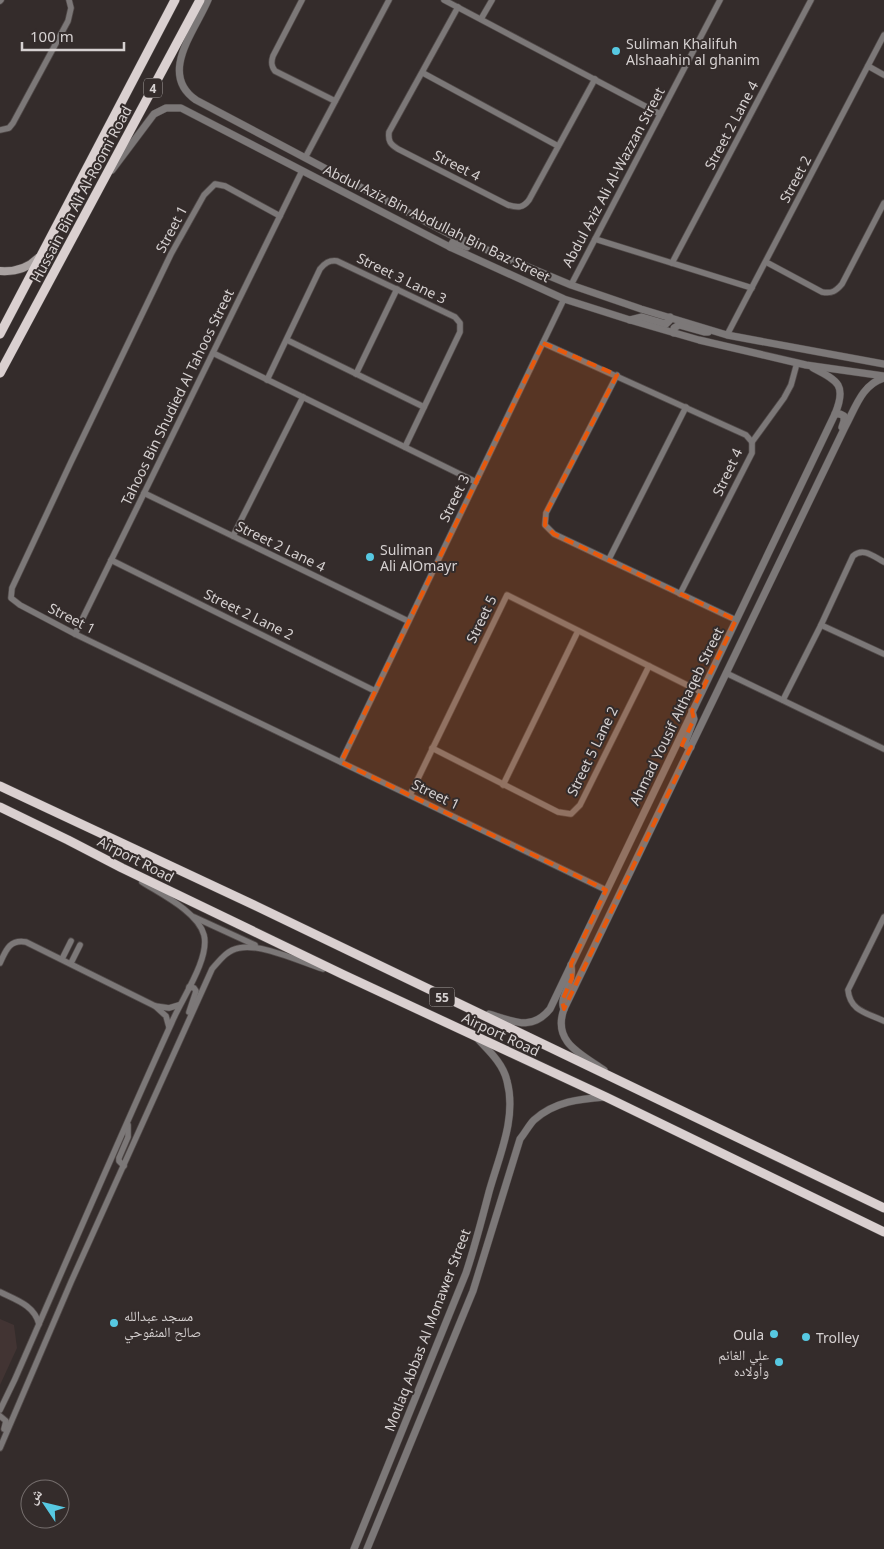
<svg xmlns="http://www.w3.org/2000/svg" width="884" height="1549" font-family="'Noto Sans','Noto Naskh Arabic',sans-serif">
<style>
.built{fill:#423433}
.lines{fill:none;stroke-linecap:round;stroke-linejoin:round}
.minor-casing{stroke:#514a49;stroke-width:7}
.tertiary-casing{stroke:#514a49;stroke-width:8}
.secondary-casing{stroke:#514a49;stroke-width:9}
.trunk-casing{stroke:#514a49;stroke-width:10}
.minor{stroke:#7c7878;stroke-width:5.5}
.tertiary{stroke:#7c7878;stroke-width:7}
.secondary{stroke:#a9a2a1;stroke-width:8}
.trunk{stroke:#dad0d0;stroke-width:9}
.marked{fill:#e8590c;fill-opacity:0.2;stroke:#e8590c;stroke-width:4;stroke-dasharray:10 6;stroke-linejoin:round}
.poi-dot{fill:#57c9e2;stroke:#342c2b;stroke-width:2}
.labels{text-anchor:middle;dominant-baseline:central;stroke-width:4;stroke-linejoin:round;paint-order:stroke}
.shield{fill:#342c2b;stroke:#a5a09f;stroke-width:1}
.shield-label{font-size:12px;font-weight:bold;fill:#d6d1d1}
.poi-label{font-size:14px;fill:#d6d1d1;stroke:#342c2b;text-anchor:start}
.street-label{font-size:14px;fill:#d6d1d1;stroke:#342c2b}
</style>
<rect width="100%" height="100%" fill="#342c2b"/>
<path class="built" d="M 0,1319 L 14,1325 L 17,1348 L 0,1385 Z"/>
<g class="lines">
<defs>
<g id="minor">
<path d="M 302,0 L 273,56 C 271,62 271,66 275,71 L 335,101"/>
<path d="M 444,0 L 660,114"/>
<path d="M 0,1 L 1,0"/>
<path d="M 458,7 L 389,132 C 388,141 390,144 398,149 L 508,205 C 518,208 523,208 529,200 L 595,79"/>
<path d="M 481,19 L 492,0"/>
<path d="M 868,66 L 884,75"/>
<path d="M 423,73 L 558,146"/>
<path d="M 0,130 L 9,128 L 13,123 L 68,21 L 71,8 L 69,0"/>
<path d="M 305,158 L 389,0"/>
<path d="M 280,216 L 225,186 L 215,184 L 204,195 L 171,254 L 71,462 L 12,588 L 11,598 L 20,605 L 75,634 L 606,890"/>
<path d="M 595,239 L 752,288"/>
<path d="M 766,262 L 822,292 C 832,294 836,291 842,284 L 884,203"/>
<path d="M 672,263 L 811,0"/>
<path d="M 571,285 L 720,0"/>
<path d="M 727,335 L 884,35"/>
<path d="M 287,340 L 424,407"/>
<path d="M 543,343 L 746,435 L 752,442 L 752,453 L 680,594"/>
<path d="M 213,353 L 476,482"/>
<path d="M 356,374 L 397,289"/>
<path d="M 617,375 L 546,513 L 545,525 L 554,534 L 736,620"/>
<path d="M 267,380 L 320,269 C 325,263 329,260 337,261 L 455,317 L 460,323 L 460,332 L 405,447"/>
<path d="M 752,442 L 784,398 L 791,385 L 797,363"/>
<path d="M 144,493 L 408,621"/>
<path d="M 233,536 L 303,397"/>
<path d="M 609,559 L 686,407"/>
<path d="M 111,560 L 375,691"/>
<path d="M 821,625 L 884,654"/>
<path d="M 75,634 L 302,171"/>
<path d="M 726,673 L 884,749"/>
<path d="M 783,700 L 821,625 L 853,556 C 863,547 873,556 884,562"/>
<path d="M 432,748 L 558,812 L 571,814 L 580,805 L 649,666"/>
<path d="M 341,762 L 564,299"/>
<path d="M 503,785 L 578,631"/>
<path d="M 410,795 L 507,595 L 701,692"/>
<path d="M 194,917 L 255,945"/>
<path d="M 884,917 L 848,990 C 850,1011 867,1013 884,1021"/>
<path d="M 62,959 L 71,941"/>
<path d="M 0,963 C 6,950 10,939 26,942 L 155,1006 L 166,1016 L 169,1027"/>
<path d="M 71,963 L 80,945"/>
<path d="M 189,987 L 194,988 L 196,991 L 189,1012"/>
<path d="M 155,1006 L 169,1008 L 179,1005"/>
<path d="M 124,1166 L 119,1161 L 119,1158 L 128,1137 L 128,1125"/>
<path d="M 0,1292 C 16,1300 34,1305 39,1324"/>
<path d="M 0,1410 L 15,1379 C 67,1260 118,1141 172,1022 C 181,1000 210,959 204,935 C 198,912 161,894 142,882"/>
<path d="M 0,1416 L 6,1421 L 4,1429"/>
<path d="M 0,1448 L 71,1282 L 212,969 C 220,960 227,950 239,948 C 261,943 301,962 323,969"/>
</g>
<g id="tertiary">
<path d="M 208,0 C 195,31 158,74 196,100 L 449,234 L 571,285 L 641,309 L 727,335 L 884,364"/>
<path d="M 112,170 L 154,114 L 166,108 L 181,108 L 450,247 L 564,299 L 630,320 L 699,340 L 806,365 L 884,376"/>
<path d="M 450,247 L 453,242 L 467,247"/>
<path d="M 630,320 L 642,317 L 666,324 L 670,320 L 670,317"/>
<path d="M 674,333 L 674,328 L 679,325 L 704,332 L 708,332"/>
<path d="M 835,414 L 840,414 L 844,416 L 844,421 L 842,427"/>
<path d="M 691,747 L 687,746 L 685,743 L 694,719 L 692,711"/>
<path d="M 564,1009 C 558,997 575,983 571,965"/>
<path d="M 489,1014 C 513,1021 531,1032 550,1009 L 835,414 C 847,385 838,381 813,368"/>
<path d="M 604,1070 C 581,1054 552,1042 564,1009 L 845,427 C 855,409 862,384 884,378"/>
<path d="M 354,1549 L 466,1273 C 475,1246 482,1219 489,1192 C 499,1156 517,1118 507,1081 C 503,1063 488,1050 476,1037"/>
<path d="M 367,1549 L 473,1291 L 520,1139 C 525,1133 529,1125 534,1120 C 555,1101 580,1099 606,1097"/>
</g>
<path id="secondary" d="M 0,271 C 14,272 28,268 38,258"/>
<g id="trunk">
<path d="M 0,334 L 175,0"/>
<path d="M 0,373 L 200,0"/>
<path d="M 0,786 L 256,906 L 884,1208"/>
<path d="M 0,807 L 68,840 L 122,868 L 344,975 L 606,1097 L 884,1232"/>
</g>
</defs>
<use href="#minor" class="minor-casing"/>
<use href="#tertiary" class="tertiary-casing"/>
<use href="#secondary" class="secondary-casing"/>
<use href="#trunk" class="trunk-casing"/>
<use href="#minor" class="minor"/>
<use href="#tertiary" class="tertiary"/>
<use href="#secondary" class="secondary"/>
<use href="#trunk" class="trunk"/>
</g>
<path class="marked" d="M 543,343 L 617,375 L 546,513 L 545,525 L 554,534 L 736,620 L 692,711 L 694,719 L 682,745 L 691,747 L 564,1009 L 562,1001 L 572,978 L 571,964 L 606,890 L 341,762 Z"/>
<g class="poi-dot">
<circle cx="616" cy="51" r="5"/>
<circle cx="370" cy="557" r="5"/>
<circle cx="114" cy="1323" r="5"/>
<circle cx="774" cy="1334" r="5"/>
<circle cx="806" cy="1337" r="5"/>
<circle cx="779" cy="1362" r="5"/>
</g>
<g class="labels">
<g class="shield">
<rect x="144" y="78.5" width="18" height="19" rx="4"/>
<rect x="429.5" y="987.5" width="25" height="19" rx="4"/>
</g>
<g class="shield-label">
<text x="153" y="88">4</text>
<text x="442" y="997">55</text>
</g>
<g class="poi-label">
<text x="626" y="43">Suliman Khalifuh<tspan x="626" dy="16">Alshaahin al ghanim</tspan></text>
<text x="380" y="549">Suliman<tspan x="380" dy="16">Ali AlOmayr</tspan></text>
<text x="124" y="1315">مسجد عبدالله<tspan x="124" dy="16">صالح المنفوحي</tspan></text>
<text x="764" y="1334" text-anchor="end">Oula</text>
<text x="816" y="1337">Trolley</text>
<text x="769" y="1354" text-anchor="end">علي الغانم<tspan x="769" dy="16">وأولاده</tspan></text>
</g>
<g class="street-label">
<text transform="translate(731 125) rotate(-62)">Street 2 Lane 4</text>
<text transform="translate(457 165) rotate(27)">Street 4</text>
<text transform="translate(613 177) rotate(-62)">Abdul Aziz Ali Al-Wazzan Street</text>
<text transform="translate(795 179) rotate(-62)">Street 2</text>
<text transform="translate(81 194) rotate(-62)">Hussain Bin Ali Al-Roomi Road</text>
<text transform="translate(437 223) rotate(26)">Abdul Aziz Bin Abdullah Bin Baz Street</text>
<text transform="translate(171 229) rotate(-62)">Street 1</text>
<text transform="translate(402 278) rotate(26)">Street 3 Lane 3</text>
<text transform="translate(177 397) rotate(-64)">Tahoos Bin Shudied Al Tahoos Street</text>
<text transform="translate(727 472) rotate(-65)">Street 4</text>
<text transform="translate(454 498) rotate(-64)">Street 3</text>
<text transform="translate(281 546) rotate(26)">Street 2 Lane 4</text>
<text transform="translate(249 614) rotate(26)">Street 2 Lane 2</text>
<text transform="translate(72 618) rotate(27)">Street 1</text>
<text transform="translate(481 619) rotate(-64)">Street 5</text>
<text transform="translate(676 716) rotate(-64)">Ahmad Yousif Althaqeb Street</text>
<text transform="translate(592 751) rotate(-64)">Street 5 Lane 2</text>
<text transform="translate(436 794) rotate(26)">Street 1</text>
<text transform="translate(136 859) rotate(27)">Airport Road</text>
<text transform="translate(501 1034) rotate(25)">Airport Road</text>
<text transform="translate(427 1330) rotate(-69)">Motlaq Abbas Al Monawer Street</text>
</g>
</g>
<g transform="translate(45 1504) rotate(305)"><circle r="24" fill="#342c2b" stroke="#756e6d"/>
<path d="M0-4L9 19L0 12L-9 19Z" fill="#57c9e2"/>
<text y="-8" font-size="14" font-weight="bold" text-anchor="middle" fill="#d6d1d1">ش</text>
</g>
<path d="M22 42v8h102v-8" fill="none" stroke="#d6d1d1" stroke-width="2.5"/>
<text x="30" y="42" font-size="15" fill="#d6d1d1" stroke="#342c2b" stroke-width="4" paint-order="stroke">100 m</text>
</svg>
